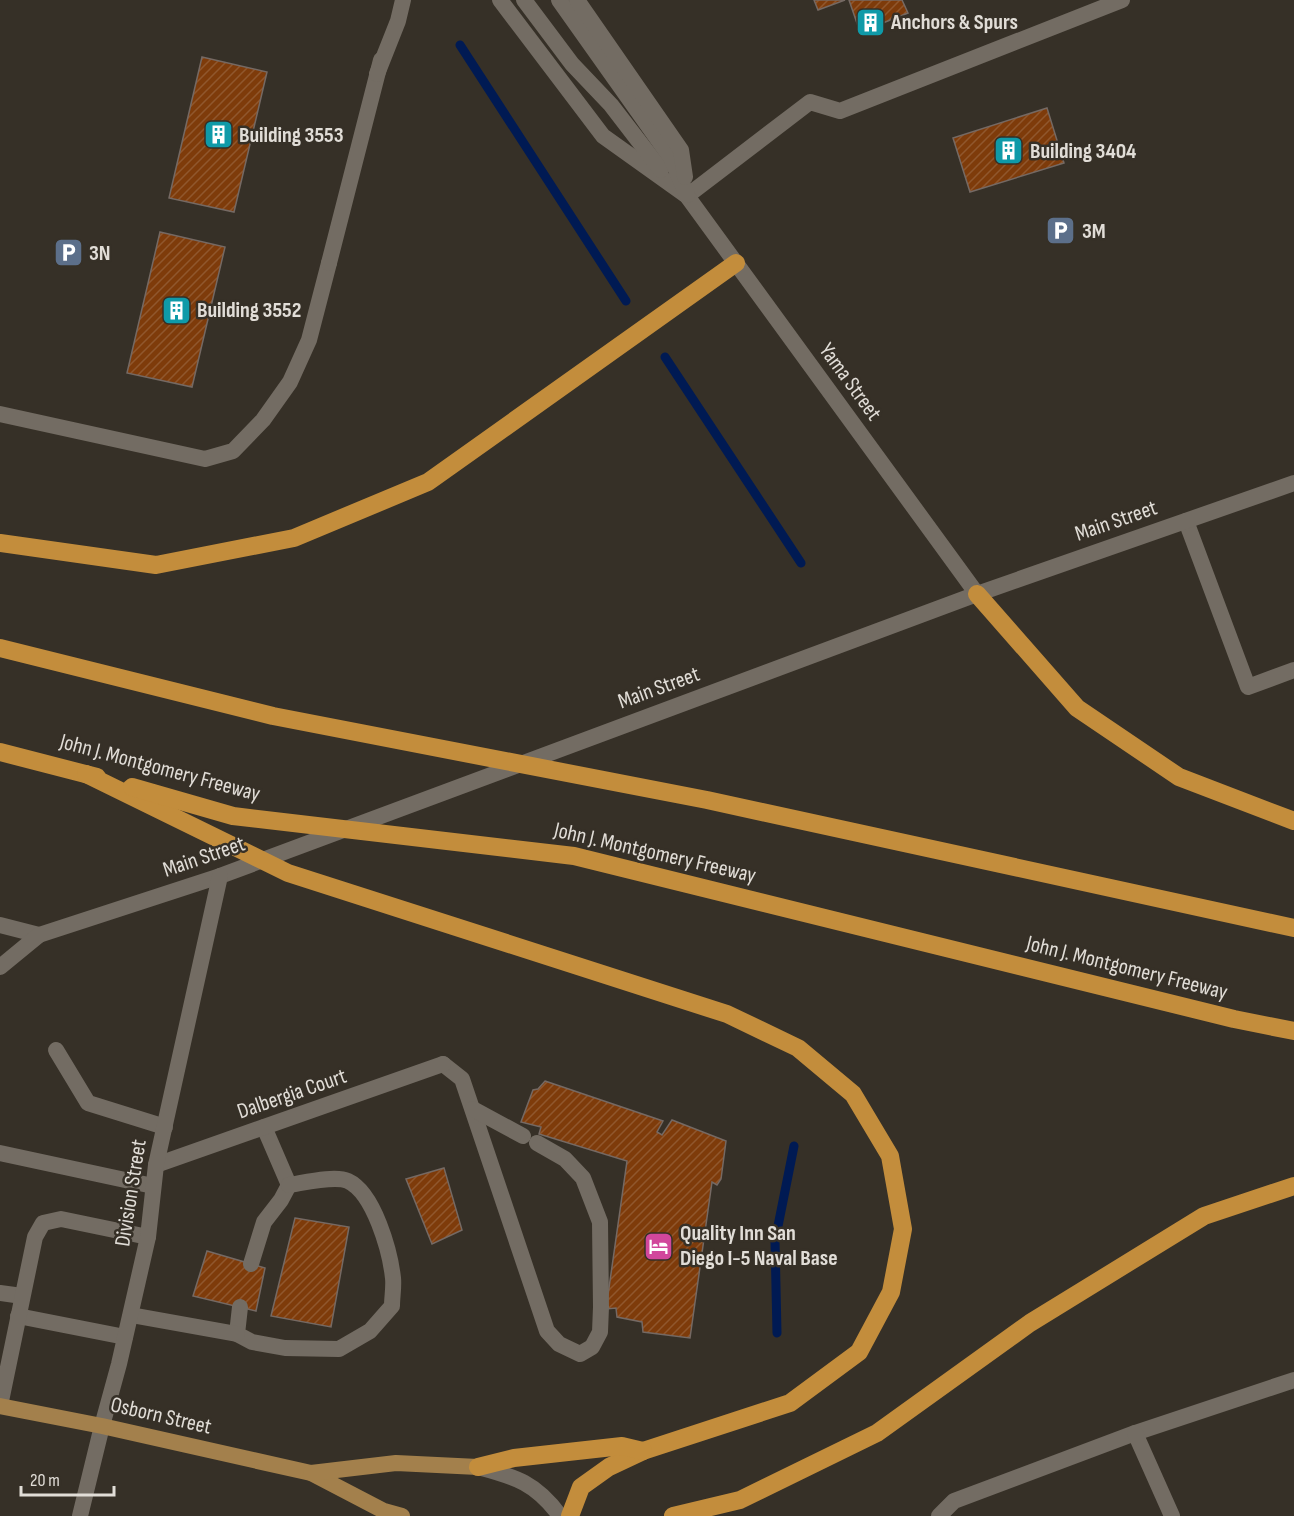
<svg xmlns="http://www.w3.org/2000/svg" width="1294" height="1516" font-family="'Sofia Sans Condensed',sans-serif">
<style>
.lines{fill:none;stroke-linecap:round;stroke-linejoin:round}
.stream{stroke:#001a53;stroke-width:9}
.building{fill:url(#building-hatch);stroke:#756963;stroke-width:1.5}
.service{stroke:#736c63;stroke-width:16}
.minor{stroke:#736c63;stroke-width:16}
.tertiary{stroke:#736c63;stroke-width:16}
.secondary{stroke:#736c63;stroke-width:16}
.primary{stroke:#a3804c;stroke-width:16}
.motorway{stroke:#c38d3c;stroke-width:18}
.labels{text-anchor:middle;dominant-baseline:central;stroke-width:5;stroke-linejoin:round;paint-order:stroke}
.poi-label{font-size:22px;font-weight:bold;fill:#e1ddd7;stroke:#363027;text-anchor:start}
.street-label{font-size:22px;fill:#e1ddd7;stroke:#363027}
</style>
<defs>
<pattern id="building-hatch" width="6" height="6" patternUnits="userSpaceOnUse" patternTransform="scale(1.5)"><rect width="6" height="6" fill="#7e3b0a"/><path d="M-1 1l2-2M0 6l6-6M5 7l2-2" fill="none" stroke="#90572d"/></pattern>
</defs>
<rect width="100%" height="100%" fill="#363027"/>
<g class="lines">
<g class="stream">
<path d="M 460,45 L 626,301"/>
<path d="M 665,357 L 801,563"/>
<path d="M 777,1333 L 775,1241 L 794,1146"/>
</g>
</g>
<g class="building">
<path d="M 814,0 L 845,0 L 818,10 Z"/>
<path d="M 849,0 L 902,0 L 908,13 L 860,32 Z"/>
<path d="M 202,57 L 267,72 L 234,212 L 169,198 Z"/>
<path d="M 1047,108 L 1064,163 L 970,192 L 953,138 Z"/>
<path d="M 160,232 L 225,247 L 192,387 L 127,373 Z"/>
<path d="M 545,1081 L 663,1121 L 657,1132 L 662,1135 L 672,1120 L 726,1141 L 721,1179 L 717,1185 L 712,1182 L 690,1338 L 643,1332 L 642,1322 L 617,1317 L 616,1308 L 606,1309 L 627,1161 L 539,1134 L 541,1127 L 521,1122 L 533,1090 L 538,1089 Z"/>
<path d="M 444,1168 L 462,1230 L 432,1244 L 406,1179 Z"/>
<path d="M 295,1218 L 349,1227 L 331,1327 L 271,1316 Z"/>
<path d="M 207,1251 L 265,1268 L 256,1311 L 193,1296 Z"/>
</g>
<g class="lines">
<g class="service">
<path d="M 687,196 L 810,102 L 840,111 L 1122,0"/>
<path d="M 0,414 L 205,459 L 233,451 L 263,420 L 290,382 L 309,340 L 329,263"/>
<path d="M 1186,521 L 1248,687 L 1294,670"/>
<path d="M 56,1050 L 88,1103 L 165,1127"/>
<path d="M 443,1064 L 462,1079 L 547,1331 L 559,1344 L 580,1354 L 592,1347 L 600,1332 L 601,1307 L 600,1222 L 583,1178 L 565,1159 L 537,1143"/>
<path d="M 473,1109 L 523,1136"/>
<path d="M 0,1153 L 153,1186"/>
<path d="M 251,1264 L 264,1222 L 281,1200 L 289,1185 L 264,1127"/>
<path d="M 0,1293 L 22,1296"/>
<path d="M 240,1307 L 237,1334 L 252,1342 L 285,1348 L 339,1349 L 370,1331 L 392,1306 C 392,1297 394,1287 393,1278 C 390,1251 374,1193 348,1181 C 335,1175 303,1183 289,1185"/>
<path d="M 131,1315 L 237,1334"/>
<path d="M 18,1316 L 125,1337"/>
<path d="M 0,1406 L 35,1237 L 43,1223 L 61,1219 L 148,1237"/>
<path d="M 939,1516 L 954,1501 L 1135,1433 L 1294,1380"/>
</g>
<g class="minor">
<path d="M 329,263 L 381,60"/>
<path d="M 156,1165 L 443,1064"/>
<path d="M 1135,1433 L 1172,1516"/>
<path d="M 478,1467 C 516,1477 536,1483 560,1516"/>
</g>
<g class="tertiary">
<path d="M 500,0 L 603,136 L 687,196 L 977,594"/>
<path d="M 524,0 L 572,64 L 611,105 L 661,170"/>
<path d="M 559,0 L 671,158 L 687,195"/>
<path d="M 577,0 L 681,150 L 685,177"/>
<path d="M 377,74 L 398,21 L 403,0"/>
<path d="M 0,925 L 39,935"/>
</g>
<g class="secondary">
<path d="M 0,967 L 39,935 L 220,876 L 977,594 L 1294,483"/>
<path d="M 80,1516 L 102,1426 L 119,1364 L 148,1237 L 156,1165 L 220,876"/>
</g>
<g class="primary">
<path d="M 0,1406 L 102,1426 L 311,1473 L 384,1511 L 402,1516"/>
<path d="M 311,1473 L 396,1463 L 478,1467"/>
</g>
<g class="motorway">
<path d="M 0,543 L 156,565 L 294,538 L 428,482 L 736,263"/>
<path d="M 977,594 L 1077,708 L 1179,777 L 1294,821"/>
<path d="M 0,648 L 273,716 L 707,800 L 1294,928"/>
<path d="M 0,752 L 97,777"/>
<path d="M 86,774 L 288,873 L 727,1014 L 798,1048 L 853,1094 L 890,1156 L 903,1229 L 891,1292 L 859,1352 L 790,1403 L 643,1451 L 609,1467 L 581,1487 L 570,1516"/>
<path d="M 132,787 L 233,816 L 574,856 L 1234,1019 L 1294,1031"/>
<path d="M 478,1467 L 514,1458 L 622,1446 L 643,1451"/>
<path d="M 673,1516 L 740,1500 L 877,1433 L 1030,1323 L 1204,1216 L 1294,1186"/>
</g>
</g>
<defs>
<symbol id="building-square" viewBox="-11 -11 22 22"><rect x="-9" y="-9" width="18" height="18" rx="4" fill="#0f9aa8" stroke="#363027"/><path d="M-4-6H4V6H1V3H-1V6H-4ZM-2.5-4.3h1.7v1.8h-1.7ZM.8-4.3h1.7v1.8H.8ZM-2.5-1h1.7V.8h-1.7ZM.8-1h1.7V.8H.8Z" fill="#fff"/></symbol>
<symbol id="parking-square" viewBox="-11 -11 22 22"><rect x="-9" y="-9" width="18" height="18" rx="4" fill="#5c6f8a" stroke="#363027"/><path d="M-3.5-5.5H1a3.5 3.5 0 0 1 0 7H-1V5.5H-3.5ZM-1-3.4V-.6H.8a1.4 1.4 0 0 0 0-2.8Z" fill="#fff"/></symbol>
<symbol id="hotel-square" viewBox="-11 -11 22 22"><rect x="-9" y="-9" width="18" height="18" rx="4" fill="#d1479c" stroke="#363027"/><path d="M-6-4.5h1.5V1H6V5H4.5V3h-9V5H-6ZM-4 0a1.8 1.8 0 1 1 3.6 0ZM.5 0V-2.5h3Q6-2.5 6 0Z" fill="#fff"/></symbol>
</defs>
<g fill-rule="evenodd">
<use href="#building-square" x="854" y="6" width="33" height="33"/>
<use href="#building-square" x="202" y="118" width="33" height="33"/>
<use href="#building-square" x="992" y="134" width="33" height="33"/>
<use href="#parking-square" x="1044" y="214" width="33" height="33"/>
<use href="#parking-square" x="52" y="236" width="33" height="33"/>
<use href="#building-square" x="160" y="294" width="33" height="33"/>
<use href="#hotel-square" x="642" y="1230" width="33" height="33"/>
</g>
<g class="labels">
<g class="poi-label">
<text x="891" y="22">Anchors &amp; Spurs</text>
<text x="239" y="135">Building 3553</text>
<text x="1030" y="151">Building 3404</text>
<text x="1082" y="231">3M</text>
<text x="89" y="253">3N</text>
<text x="197" y="310">Building 3552</text>
<text x="680" y="1233">Quality Inn San<tspan x="680" dy="25">Diego I-5 Naval Base</tspan></text>
</g>
<g class="street-label">
<text transform="translate(850 382) rotate(54)">Yama Street</text>
<text transform="translate(1116 521) rotate(-19)">Main Street</text>
<text transform="translate(659 688) rotate(-20)">Main Street</text>
<text transform="translate(160 768) rotate(15)">John J. Montgomery Freeway</text>
<text transform="translate(655 853) rotate(13)">John J. Montgomery Freeway</text>
<text transform="translate(204 857) rotate(-19)">Main Street</text>
<text transform="translate(1127 968) rotate(14)">John J. Montgomery Freeway</text>
<text transform="translate(292 1094) rotate(-19)">Dalbergia Court</text>
<text transform="translate(131 1193) rotate(-81)">Division Street</text>
<text transform="translate(161 1416) rotate(13)">Osborn Street</text>
</g>
</g>
<path d="M21 1486v9h93v-9" fill="none" stroke="#e1ddd7" stroke-width="3"/>
<text x="30" y="1486" font-size="18" fill="#e1ddd7" stroke="#363027" stroke-width="4.5" paint-order="stroke">20 m</text>
</svg>
